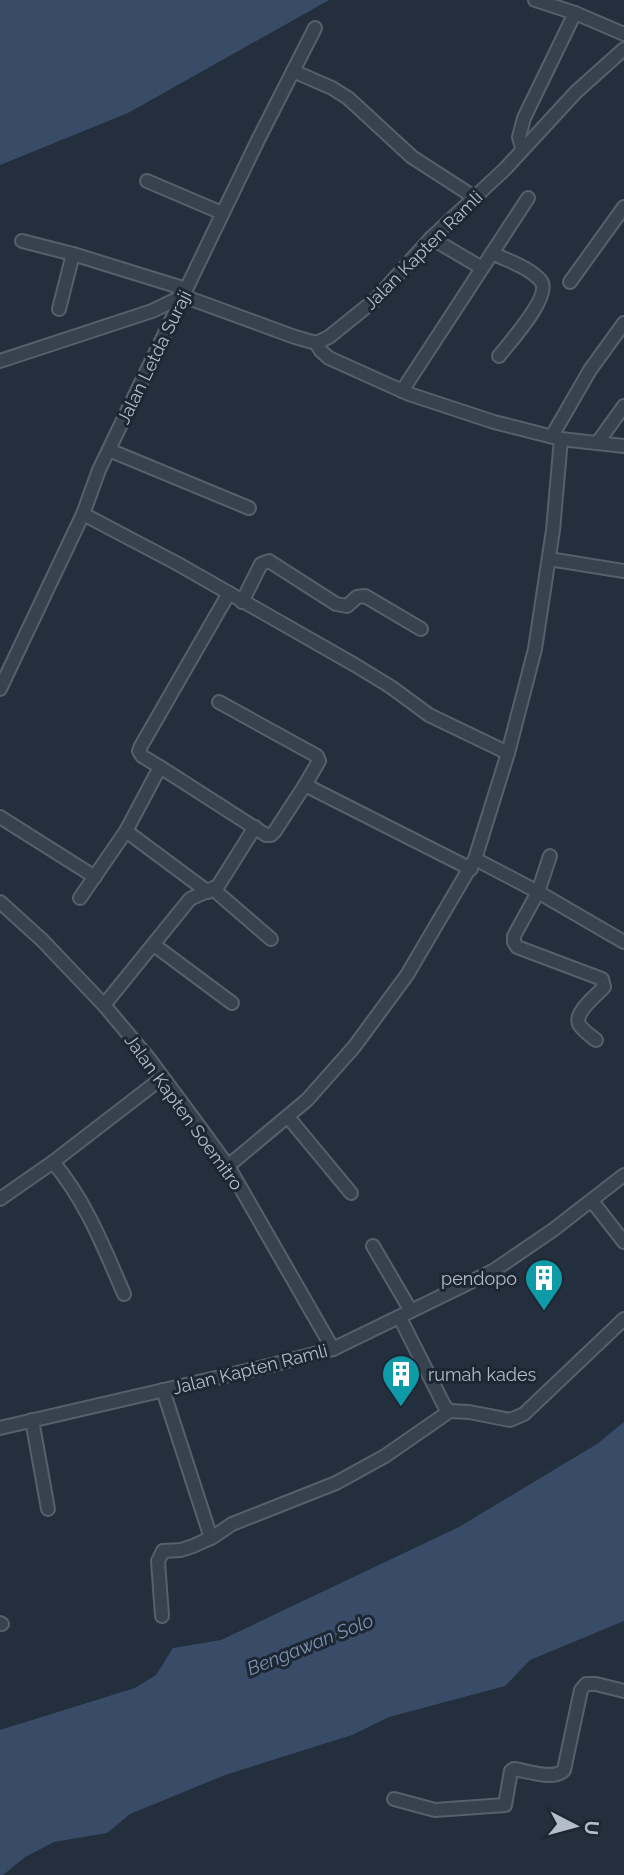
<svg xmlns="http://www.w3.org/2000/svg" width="624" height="1875" font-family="Raleway,sans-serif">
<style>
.water{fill:#394c67}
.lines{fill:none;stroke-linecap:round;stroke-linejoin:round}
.minor-casing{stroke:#565f6c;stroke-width:16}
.minor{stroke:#38414e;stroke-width:12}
.labels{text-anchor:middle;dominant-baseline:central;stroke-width:6;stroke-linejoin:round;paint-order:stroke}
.street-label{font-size:18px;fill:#b4bcc9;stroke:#1d2633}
.poi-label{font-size:18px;fill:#b4bcc9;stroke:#1d2633;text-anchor:end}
.water-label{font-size:19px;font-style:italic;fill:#7c92b1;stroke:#1d2633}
</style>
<rect width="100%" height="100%" fill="#242f3e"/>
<g class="water">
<path d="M 0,0 L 329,0 L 128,113 L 0,165 Z"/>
<path d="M 624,1422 L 624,1621 L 530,1660 L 505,1686 L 389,1717 L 352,1735 L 225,1775 L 130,1814 L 107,1833 L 54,1842 L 25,1857 L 3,1875 L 0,1875 L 0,1730 L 135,1688 L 156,1675 L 173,1648 L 221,1640 L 459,1527 L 597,1444 Z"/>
</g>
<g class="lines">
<defs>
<g id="minor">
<path d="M 535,0 L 575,13 L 624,34"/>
<path d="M 293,71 L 332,88 L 348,98 L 412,157 L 474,197"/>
<path d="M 522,148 L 519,137 L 524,118 L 575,13"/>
<path d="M 147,181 L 222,213"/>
<path d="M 431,238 L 482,268"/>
<path d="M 22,241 L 73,254 L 186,289"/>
<path d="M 492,253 C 508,261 529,267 541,281 C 552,296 509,343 499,356"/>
<path d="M 570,282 L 624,207"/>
<path d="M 59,309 L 73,254"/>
<path d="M 316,343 L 321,351 L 329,358 L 409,394 L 494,422 L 561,439 L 624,446"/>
<path d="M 0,361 L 152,311 L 183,296 L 295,337 L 316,343 L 329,337 L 376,299 L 431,238 L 505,169 L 576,92 L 624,49"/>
<path d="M 402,391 L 528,198"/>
<path d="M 552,436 L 590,370 L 624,323"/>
<path d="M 598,442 L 624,406"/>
<path d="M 109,450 L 249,508"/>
<path d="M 83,514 L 178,564 L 355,665 L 391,687 L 429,715 L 508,753"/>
<path d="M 549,559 L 624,571"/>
<path d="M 242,602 L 261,564 L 269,561 L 336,604 L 347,606 L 357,597 L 365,596 L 421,629"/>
<path d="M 0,689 L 83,514 L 99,470 L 258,140 L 315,28"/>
<path d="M 219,702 L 317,756 L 319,761 L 305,785"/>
<path d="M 160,767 L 266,835 L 271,835 L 275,831 L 305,785 L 471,869"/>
<path d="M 0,817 L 95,877"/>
<path d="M 126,831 L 208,892"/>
<path d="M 550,856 L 538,892 L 514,936 L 514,942 L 517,947 L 602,979 L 604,987 C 597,995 574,1012 579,1024 C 582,1030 591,1036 596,1040"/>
<path d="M 475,859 L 538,892 L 624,942"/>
<path d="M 213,889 L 271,939"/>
<path d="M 80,898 L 126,831 L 160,767 L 142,756 L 139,751 L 141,746 L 229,593"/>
<path d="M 0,902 L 42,940 L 104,1005 L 150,1060 L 196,1122 L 228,1166 L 333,1349"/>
<path d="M 154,945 L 232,1003"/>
<path d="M 104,1005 L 190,899 L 218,886 L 255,827"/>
<path d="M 288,1117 L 351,1193"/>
<path d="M 53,1162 C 86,1201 104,1248 124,1294"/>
<path d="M 228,1166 L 307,1100 L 354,1047 L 407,975 L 475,859 L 508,753 L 535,649 L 553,530 L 561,439"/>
<path d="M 0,1199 L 53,1162 L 162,1078"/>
<path d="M 592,1201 L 624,1242"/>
<path d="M 373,1246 L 411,1311"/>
<path d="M 400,1318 L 445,1407 L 450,1411 L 469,1412 L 510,1420 L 524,1414 L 624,1319"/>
<path d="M 163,1390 L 211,1538"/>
<path d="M 32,1420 L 48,1509"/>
<path d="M 0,1428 L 268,1366 L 333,1349 L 493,1271 L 553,1230 L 624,1175"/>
<path d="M 162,1616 L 158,1561 L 163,1551 L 181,1550 L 193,1546 L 213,1537 L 232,1524 L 336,1483 L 385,1456 L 450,1411"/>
<path d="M 0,1623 L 2,1624"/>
<path d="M 394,1799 L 435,1810 L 505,1805 L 511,1771 L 514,1769 C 528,1771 554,1781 564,1770 L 581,1690 L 586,1684 L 596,1684 L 624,1691"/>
</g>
</defs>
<use href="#minor" class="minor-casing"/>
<use href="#minor" class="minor"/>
</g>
<defs>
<symbol id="building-pin" viewBox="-11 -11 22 30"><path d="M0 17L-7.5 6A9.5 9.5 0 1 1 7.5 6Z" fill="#0f9aa8" stroke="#1d2633"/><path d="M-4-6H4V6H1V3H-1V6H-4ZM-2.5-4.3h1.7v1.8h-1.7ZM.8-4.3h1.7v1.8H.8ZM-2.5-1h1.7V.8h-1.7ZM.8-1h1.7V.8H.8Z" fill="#fff"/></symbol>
</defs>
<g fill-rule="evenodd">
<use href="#building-pin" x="522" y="1256" width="44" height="60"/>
<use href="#building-pin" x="379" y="1352" width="44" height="60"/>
</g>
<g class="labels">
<g class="street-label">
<text transform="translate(423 250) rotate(-45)">Jalan Kapten Ramli</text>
<text transform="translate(154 357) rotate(-64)">Jalan Letda Suraji</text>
<text transform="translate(184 1112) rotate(54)">Jalan Kapten Soemitro</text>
<text transform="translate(250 1369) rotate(-14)">Jalan Kapten Ramli</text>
</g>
<g class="poi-label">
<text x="517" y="1278">pendopo</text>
<text x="428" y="1374" text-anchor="start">rumah kades</text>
</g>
<g class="water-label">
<text transform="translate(310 1644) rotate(-22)">Bengawan Solo</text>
</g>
</g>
<g transform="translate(575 1826) rotate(96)" stroke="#1d2633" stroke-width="5" paint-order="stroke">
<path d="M0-5L12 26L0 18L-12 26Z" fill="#b4bcc9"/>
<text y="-10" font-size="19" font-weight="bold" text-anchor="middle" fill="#b4bcc9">U</text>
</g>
</svg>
